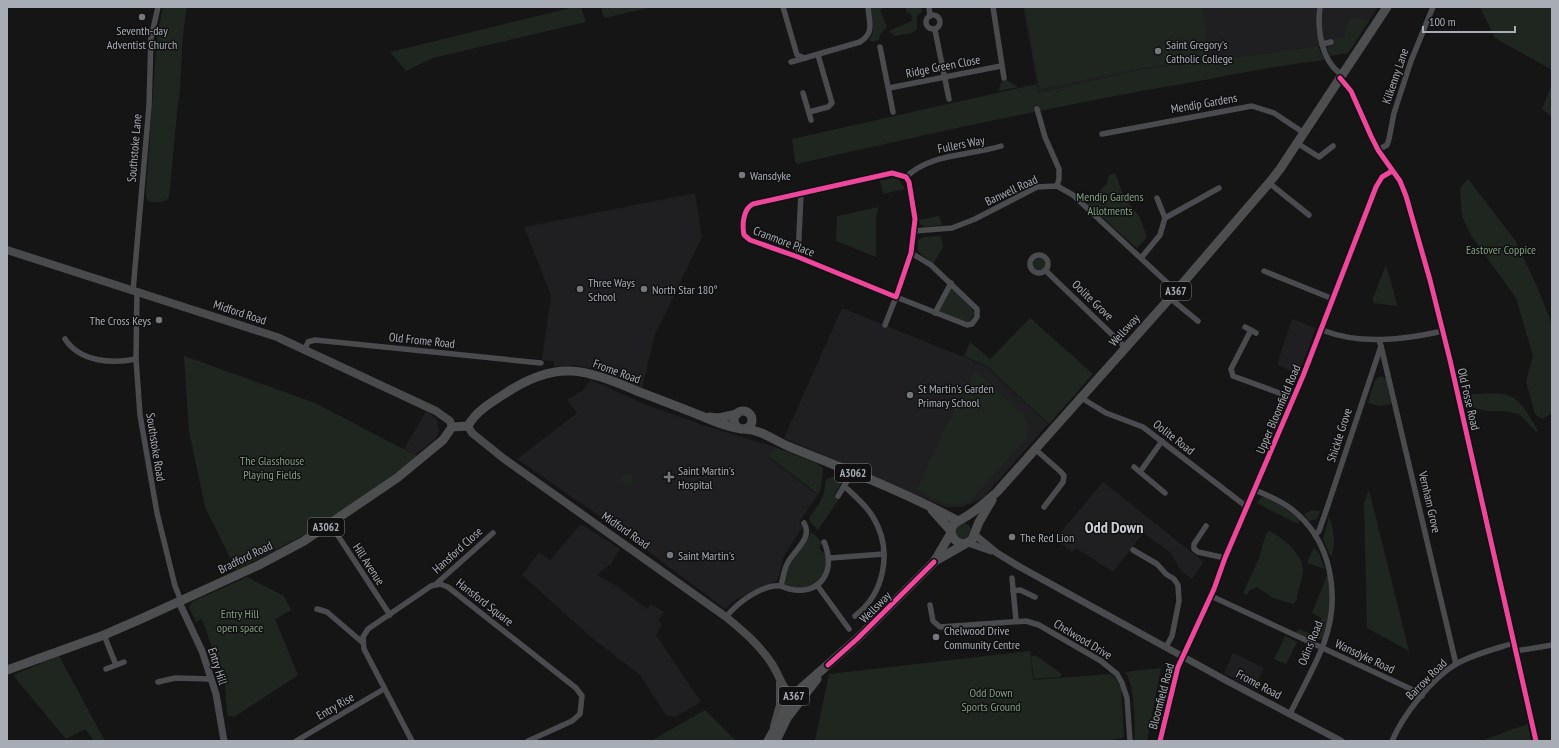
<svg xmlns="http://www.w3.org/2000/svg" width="1559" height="748" font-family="'PT Sans Narrow',sans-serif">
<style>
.built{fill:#1f1f21}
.green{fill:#1f2620}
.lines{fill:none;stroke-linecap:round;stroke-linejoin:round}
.minor{stroke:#4a4b4e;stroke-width:5.5}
.tertiary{stroke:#4a4b4e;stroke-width:7}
.secondary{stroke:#494a4c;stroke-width:8}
.primary{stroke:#4c4e50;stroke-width:9}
.cycleway-casing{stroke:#101011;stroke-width:8}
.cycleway{stroke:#ed469a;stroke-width:5}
.poi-dot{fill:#75787d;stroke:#101011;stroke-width:1.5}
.labels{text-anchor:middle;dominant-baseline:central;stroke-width:3;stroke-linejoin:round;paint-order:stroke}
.shield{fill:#101011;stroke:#7a7e84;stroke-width:1}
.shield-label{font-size:11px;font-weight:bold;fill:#a8adb5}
.poi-label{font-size:12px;fill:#a8adb5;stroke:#101011;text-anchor:start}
.street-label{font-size:12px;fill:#a8adb5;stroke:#101011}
.park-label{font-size:12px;fill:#819f80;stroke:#101011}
.district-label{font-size:16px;font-weight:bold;fill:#c8ccd2;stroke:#101011}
</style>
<rect width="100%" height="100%" fill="#151516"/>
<g class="built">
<path d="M 1023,7 L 1378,7 L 1348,53 L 1330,56 L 1326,45 L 1139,70 L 1039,93 Z"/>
<path d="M 695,193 L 702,237 L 655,335 L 642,388 L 595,369 L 575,365 L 555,367 L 553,361 L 542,360 L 551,295 L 524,227 Z"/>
<path d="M 842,308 L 986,366 L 1048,424 L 983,498 L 963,507 L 945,507 L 784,438 Z"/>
<path d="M 1292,319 L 1316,328 L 1298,375 L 1277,364 Z"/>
<path d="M 591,380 L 647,405 L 703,425 L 775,447 L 769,458 L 818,495 L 799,522 L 803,526 L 782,559 L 783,561 L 777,581 L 735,600 L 725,609 L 624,533 L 517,459 L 577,413 L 567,400 L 582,391 Z"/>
<path d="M 426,411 L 437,419 L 439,432 L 436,438 L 415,455 L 404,449 Z"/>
<path d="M 1103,482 L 1204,562 L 1192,579 L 1182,572 L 1170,552 L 1143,533 L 1113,572 L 1076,548 L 1072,552 L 1055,539 Z"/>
<path d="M 581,524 L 620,549 L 611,564 L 597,575 L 615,585 L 647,609 L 651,604 L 664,612 L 658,621 L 662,624 L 656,635 L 701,702 L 675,717 L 666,715 L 640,675 L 592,638 L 522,575 L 539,552 L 550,560 Z"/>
<path d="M 1233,653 L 1264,668 L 1254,689 L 1224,673 Z"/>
</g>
<g class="green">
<path d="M 163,7 L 187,7 C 183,29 182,50 181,72 C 180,83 181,92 178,103 L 169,198 C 164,203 153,203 147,201 L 146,192 L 157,37 Z"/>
<path d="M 574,7 L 581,7 L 586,22 L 433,58 L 406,71 L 390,52 Z"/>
<path d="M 601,7 L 652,7 L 604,18 Z"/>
<path d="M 870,7 L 884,7 L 880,10 L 887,27 L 880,34 L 879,40 L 873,42 L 869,40 L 873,33 L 873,25 Z"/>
<path d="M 906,7 L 921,7 L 922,12 L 917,15 L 917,29 L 911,33 L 895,36 L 889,31 L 912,21 L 911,14 L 906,12 Z"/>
<path d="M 1025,7 L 1202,7 L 1209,59 L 1138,69 L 1040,89 Z"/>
<path d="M 1480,7 L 1552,7 L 1552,70 L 1495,38 Z"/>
<path d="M 1350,16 L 1369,21 L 1348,53 L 1330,56 L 1327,48 L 1335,46 L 1334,39 L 1344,37 Z"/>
<path d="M 1318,46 L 1324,60 C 1282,65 1241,73 1199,81 C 1064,104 931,133 797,164 L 795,161 L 792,139 L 1037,84 L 1039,93 L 1139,70 Z"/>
<path d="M 1007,80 L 1018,87 L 998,91 L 1002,81 Z"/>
<path d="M 1552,84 L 1552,117 L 1542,109 Z"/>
<path d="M 1115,173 L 1124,197 L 1139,216 L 1147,237 L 1137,248 L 1087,204 L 1107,183 L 1109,175 Z"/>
<path d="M 893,178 L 899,180 L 905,189 L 883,194 L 880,181 Z"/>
<path d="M 1468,179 L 1515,240 L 1536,284 L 1552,324 L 1552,413 L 1542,419 L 1535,414 L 1526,382 L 1533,356 L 1516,298 L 1472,237 L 1462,217 L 1460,188 Z"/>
<path d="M 879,207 L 876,216 L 876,257 L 836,241 L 837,216 Z"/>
<path d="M 939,216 L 942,225 L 925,227 L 920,224 L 919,220 Z"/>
<path d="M 941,236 L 943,247 L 933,264 L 918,251 L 918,240 L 924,237 Z"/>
<circle cx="1039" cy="264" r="6"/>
<path d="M 1386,265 L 1397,304 L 1397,306 L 1373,303 L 1373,298 Z"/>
<path d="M 951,287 L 972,309 L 974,314 L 970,321 L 965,322 L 939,311 Z"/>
<path d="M 1030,318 L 1093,374 L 1049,424 L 987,366 L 964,356 L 970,342 L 990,359 Z"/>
<path d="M 184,356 L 315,403 L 417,456 L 391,477 L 308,533 L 236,570 L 205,507 L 189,431 Z"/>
<path d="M 975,371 L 1023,414 L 1028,426 L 1027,437 L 969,502 C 946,509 937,500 917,490 L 945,428 Z"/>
<path d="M 1381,376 L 1386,379 L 1391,404 L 1380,406 L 1368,403 L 1375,380 Z"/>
<path d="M 1473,394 C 1484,394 1499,392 1510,396 C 1522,401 1531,420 1538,430 L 1536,432 L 1519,414 L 1505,411 L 1487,411 L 1462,405 L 1460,398 Z"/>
<path d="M 775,447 L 816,463 L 823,468 L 821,489 L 818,494 L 769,457 Z"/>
<circle cx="627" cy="479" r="5.5"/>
<path d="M 834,476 L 843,481 L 834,495 L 839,499 L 818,530 L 811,523 L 809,518 L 819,504 L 824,493 L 826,479 Z"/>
<path d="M 1369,490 L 1409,651 L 1367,628 L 1364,503 Z"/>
<path d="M 1263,496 L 1283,507 L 1300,520 L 1298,524 L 1257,503 Z"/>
<path d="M 1312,510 L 1320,511 L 1317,519 L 1309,521 L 1304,514 Z"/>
<path d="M 1329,517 C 1334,527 1336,546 1331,557 L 1323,539 Z"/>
<circle cx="963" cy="531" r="8"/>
<path d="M 1269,531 C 1283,537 1304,555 1303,572 C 1302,582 1297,590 1297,600 L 1293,604 L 1273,598 L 1257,587 L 1250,590 L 1247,595 L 1243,593 L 1259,558 L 1266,534 Z"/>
<path d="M 811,533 L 814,534 L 822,543 L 819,547 L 822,553 L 826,551 C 828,578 813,596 785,585 C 782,570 801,543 811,533 Z"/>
<path d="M 1314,547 L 1319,553 L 1325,569 L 1307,563 Z"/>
<path d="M 1328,573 C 1332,595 1331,618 1323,639 L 1311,640 L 1296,633 L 1298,629 L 1309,633 L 1319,631 L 1321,618 L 1312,613 Z"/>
<path d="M 247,577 L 284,596 L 291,610 L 275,619 L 298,675 L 234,717 L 227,715 L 225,685 L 202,619 L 196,622 L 189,607 L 192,602 Z"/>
<path d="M 1285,636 L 1297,642 L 1286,664 L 1274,659 Z"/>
<path d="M 1030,651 L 1033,680 L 1111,674 L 1117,681 L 1121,688 L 1124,738 L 1104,741 L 815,741 L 829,674 Z"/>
<path d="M 1035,655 L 1062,674 L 1060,677 L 1034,679 L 1031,657 Z"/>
<path d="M 59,656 L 105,741 L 94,741 L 85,729 L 66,739 L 13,675 Z"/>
<path d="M 1161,668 L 1147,741 L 1135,741 C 1134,722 1136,687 1125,672 Z"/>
<path d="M 705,710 L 736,741 L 651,741 Z"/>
<path d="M 1528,724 L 1531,741 L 1480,741 Z"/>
</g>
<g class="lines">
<g class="minor">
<path d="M 783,7 L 797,55 L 805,58"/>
<path d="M 929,7 L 930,16"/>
<path d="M 993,7 L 1004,78"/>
<path d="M 1320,7 C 1317,29 1321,61 1342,75"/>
<circle cx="933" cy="22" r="7"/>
<path d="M 935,30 L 949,99"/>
<path d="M 1322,44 L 1331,42"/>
<path d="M 880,47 L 893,112"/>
<path d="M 791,62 L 860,42 C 875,32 869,23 868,7"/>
<path d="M 1340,78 L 1351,91 L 1371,136 L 1378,150 L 1400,181 L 1406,196 L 1430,280 L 1450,360 L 1536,741"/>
<path d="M 889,88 L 1001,66"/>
<path d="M 803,93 L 811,120"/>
<path d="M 1037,109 L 1045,137 L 1059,169 L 1059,179 L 1057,186"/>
<path d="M 809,112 L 828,107 L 832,103 L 818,55"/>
<path d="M 1102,134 L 1252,106 L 1274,113 L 1304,133"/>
<path d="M 1297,143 L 1319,157 L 1333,146"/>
<path d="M 1378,150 L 1387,145 L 1389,139 L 1394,113 L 1411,61 L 1433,7"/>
<path d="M 892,173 L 906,177 L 909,182 L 915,219 L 911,253 L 896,297 L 798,257 L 750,240 L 744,235 C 742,225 743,209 753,204 Z"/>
<path d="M 906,177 C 931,153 969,156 1001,146"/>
<path d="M 1269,183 L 1309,215"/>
<path d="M 1157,198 L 1165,218"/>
<path d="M 914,231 L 952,228 L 975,219 L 1037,187 L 1057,186 L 1073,195 L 1176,291"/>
<circle cx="1039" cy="264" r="9"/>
<path d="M 798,257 L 801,193"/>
<path d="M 1141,258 L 1160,235 L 1165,218 L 1219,188"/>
<path d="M 1045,270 L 1125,347"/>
<path d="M 1264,271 L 1333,299"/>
<path d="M 133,291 L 149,106 L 151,38 L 158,7"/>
<path d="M 137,292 L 136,359 L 140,415 L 157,513 L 175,586 L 181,601"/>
<path d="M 1170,298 L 1198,321"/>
<path d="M 935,313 L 951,283"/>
<path d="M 885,325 L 896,297 L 967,325 L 972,324 L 977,317 L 977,309 L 931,265 L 911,253"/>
<path d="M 1245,327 L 1256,333"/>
<path d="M 1251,330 L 1231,369 L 1233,376 L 1293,398"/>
<path d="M 1322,330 C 1360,345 1403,340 1443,331"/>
<path d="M 65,339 C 80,362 112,364 136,359"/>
<path d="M 1381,346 L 1456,664"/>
<path d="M 305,349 L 308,342 L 315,340 L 541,363"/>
<path d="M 1080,397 L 1106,413 L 1143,427 L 1247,507"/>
<path d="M 1162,441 L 1140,472 L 1165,493"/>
<path d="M 1035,449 L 1061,472 L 1064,476 L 1063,482 L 1044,507"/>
<path d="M 1134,467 L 1140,472"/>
<path d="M 844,486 C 855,496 866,505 873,517 C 893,550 885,593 855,616"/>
<path d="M 1255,490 C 1267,495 1279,500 1290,508 C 1332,539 1341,596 1324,643 C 1315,667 1301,691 1290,714"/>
<path d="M 838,496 L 849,478"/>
<path d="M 331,525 L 390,615"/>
<path d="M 1206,526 L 1194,544 L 1194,549 L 1198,552 L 1225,558"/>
<path d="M 1315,535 L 1319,531 L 1326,511 L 1381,346 L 1379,340"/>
<path d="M 1133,550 L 1157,564 L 1166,574 L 1174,579 L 1178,585 L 1179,601 L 1172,636 L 1166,647"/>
<path d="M 830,558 L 884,554"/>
<path d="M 1012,578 L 1016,620"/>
<path d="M 436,584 L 493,533"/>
<path d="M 817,585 L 849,629"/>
<path d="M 781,586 C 814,601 839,575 824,542"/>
<path d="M 1013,591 L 1020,590 L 1035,597"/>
<path d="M 1211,596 L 1415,691 L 1422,696"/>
<path d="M 930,605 L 933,621 L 940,627 L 1026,621 L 1039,625 L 1101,661 L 1117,674 L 1122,683 L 1127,698 L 1130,741"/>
<path d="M 317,609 L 327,612 L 362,642"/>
<path d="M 726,617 C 737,603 762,584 781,586 C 783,578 784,569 788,562 C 795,550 813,537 804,523"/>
<path d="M 104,635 L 116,665"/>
<path d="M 1516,651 L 1552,645"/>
<path d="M 106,669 L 124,662"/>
<path d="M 158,682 L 175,678 L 211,679"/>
<path d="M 296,741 L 384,689"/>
<path d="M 412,741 L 364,649 L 363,637 L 368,629 L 431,586 L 440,584 L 448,587 L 576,688 L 582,696 L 580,714 L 572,721 L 528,741"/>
<path d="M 1392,741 C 1403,715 1432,678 1456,664 C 1474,654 1495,649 1514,643"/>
</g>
<g class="tertiary">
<path d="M 975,535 L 997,553 L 1020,567 L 1229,682 L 1341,741"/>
<path d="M 968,543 L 991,551"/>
<path d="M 179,602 L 202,651 L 216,694 L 224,741"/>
<path d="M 1160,741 L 1178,667 L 1214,589 L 1225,558 L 1303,376 L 1376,187 L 1382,177 L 1392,171"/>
</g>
<g class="secondary">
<path d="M 7,250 L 277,337 L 436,411 L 450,421 L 452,427"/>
<path d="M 468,426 L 472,433 L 503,458 L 726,617 C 743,631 760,645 772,664 C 779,675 783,689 792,698"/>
<path d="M 774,726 L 780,705 L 780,683"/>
</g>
<g class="primary">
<circle cx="743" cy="420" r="9"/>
<path d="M 709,417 L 719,418 L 737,414"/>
<path d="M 745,429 C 762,430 775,441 790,447 C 847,470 905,492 958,521"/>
<path d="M 932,510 L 951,531"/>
<path d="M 964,544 C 954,543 947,532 954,524 C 958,520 965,518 970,514 C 979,508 988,500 997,492 L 1170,298 L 1269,183 L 1280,169 L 1387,7"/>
<path d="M 935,561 L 972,540 L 979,522 L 992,500"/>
<path d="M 7,670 L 104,635 L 143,618 L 259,565 L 304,541 L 397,478 L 443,440 L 452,427 L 468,426 C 476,411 492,402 506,393 C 557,359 585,369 637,391 C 658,399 679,407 699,415 C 714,421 726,427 742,429"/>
<path d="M 768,741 L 792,698 L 799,690 L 857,639 L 934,562 L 951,533"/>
<path d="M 776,741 L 787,718 L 817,679"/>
</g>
<defs>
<g id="cycleway">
<path d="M 1340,78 L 1351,91 L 1371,136 L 1378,150 L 1400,181 L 1406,196 L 1430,280 L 1450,360 L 1536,741"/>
<path d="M 892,173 L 906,177 L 909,182 L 915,219 L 911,253 L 896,297 L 798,257 L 750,240 L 744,235 C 742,225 743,209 753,204 Z"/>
<path d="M 828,665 L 857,639 L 934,562"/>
<path d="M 1160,741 L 1178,667 L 1214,589 L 1225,558 L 1303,376 L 1376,187 L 1382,177 L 1392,171"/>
</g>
</defs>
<use href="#cycleway" class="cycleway-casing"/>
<use href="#cycleway" class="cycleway"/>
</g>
<g class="poi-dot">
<circle cx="142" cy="17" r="4"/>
<circle cx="1158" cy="51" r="4"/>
<circle cx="742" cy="175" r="4"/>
<circle cx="580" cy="289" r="4"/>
<circle cx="644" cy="289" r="4"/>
<circle cx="159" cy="320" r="4"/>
<circle cx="910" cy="395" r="4"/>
<path d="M667 471h4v4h4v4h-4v4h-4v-4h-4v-4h4z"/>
<circle cx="1012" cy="537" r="4"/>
<circle cx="670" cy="555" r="4"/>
<circle cx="936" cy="637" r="4"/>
</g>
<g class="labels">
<g class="shield">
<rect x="1161" y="282" width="30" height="18" rx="3"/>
<rect x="835" y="464" width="36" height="18" rx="3"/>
<rect x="308" y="518" width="36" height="18" rx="3"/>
<rect x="779" y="687" width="30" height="18" rx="3"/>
</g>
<g class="shield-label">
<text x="1176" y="291">A367</text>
<text x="853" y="473">A3062</text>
<text x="326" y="527">A3062</text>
<text x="794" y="696">A367</text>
</g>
<g class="poi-label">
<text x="142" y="30" text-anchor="middle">Seventh-day<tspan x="142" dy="14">Adventist Church</tspan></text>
<text x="1166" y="44">Saint Gregory's<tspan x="1166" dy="14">Catholic College</tspan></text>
<text x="750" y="175">Wansdyke</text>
<text x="588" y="282">Three Ways<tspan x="588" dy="14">School</tspan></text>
<text x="652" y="289">North Star 180°</text>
<text x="151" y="320" text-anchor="end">The Cross Keys</text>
<text x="918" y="388">St Martin's Garden<tspan x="918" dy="14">Primary School</tspan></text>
<text x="678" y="470">Saint Martin's<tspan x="678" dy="14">Hospital</tspan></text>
<text x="1020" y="537">The Red Lion</text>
<text x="678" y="555">Saint Martin's</text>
<text x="944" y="630">Chelwood Drive<tspan x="944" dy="14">Community Centre</tspan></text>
</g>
<g class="street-label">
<text transform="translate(943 66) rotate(-11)">Ridge Green Close</text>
<text transform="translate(1395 76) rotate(-71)">Kilkenny Lane</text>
<text transform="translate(1204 103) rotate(-10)">Mendip Gardens</text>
<text transform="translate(961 144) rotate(-11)">Fullers Way</text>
<text transform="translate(134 148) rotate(-85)">Southstoke Lane</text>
<text transform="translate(1011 190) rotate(-25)">Banwell Road</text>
<text transform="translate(784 241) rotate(21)">Cranmore Place</text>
<text transform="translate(1093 300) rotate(44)">Oolite Grove</text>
<text transform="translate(240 312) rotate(18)">Midford Road</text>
<text transform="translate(1124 330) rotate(-48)">Wellsway</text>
<text transform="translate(422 340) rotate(6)">Old Frome Road</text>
<text transform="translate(617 371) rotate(20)">Frome Road</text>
<text transform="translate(1469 399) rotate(77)">Old Fosse Road</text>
<text transform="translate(1278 409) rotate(-67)">Upper Bloomfield Road</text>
<text transform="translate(1339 435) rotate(-72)">Shickle Grove</text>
<text transform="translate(1174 437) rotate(38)">Oolite Road</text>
<text transform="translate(156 447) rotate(81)">Southstoke Road</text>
<text transform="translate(1430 502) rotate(77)">Vernham Grove</text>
<text transform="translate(626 530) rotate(35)">Midford Road</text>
<text transform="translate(457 550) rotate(-42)">Hansford Close</text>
<text transform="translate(245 557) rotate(-26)">Bradford Road</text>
<text transform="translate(369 564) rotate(57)">Hill Avenue</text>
<text transform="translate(485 602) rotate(38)">Hansford Square</text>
<text transform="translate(875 607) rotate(-45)">Wellsway</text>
<text transform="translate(1083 639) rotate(31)">Chelwood Drive</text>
<text transform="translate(1310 643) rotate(-68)">Odins Road</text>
<text transform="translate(1365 656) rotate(25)">Wansdyke Road</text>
<text transform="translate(218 666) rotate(72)">Entry Hill</text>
<text transform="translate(1426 679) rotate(-45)">Barrow Road</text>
<text transform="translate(1259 684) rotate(28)">Frome Road</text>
<text transform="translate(1161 696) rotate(-75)">Bloomfield Road</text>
<text transform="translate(335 706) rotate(-30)">Entry Rise</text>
</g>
<g class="park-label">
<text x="1110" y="196">Mendip Gardens<tspan x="1110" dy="14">Allotments</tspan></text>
<text x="1501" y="249">Eastover Coppice</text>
<text x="272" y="460">The Glasshouse<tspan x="272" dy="14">Playing Fields</tspan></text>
<text x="240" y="613">Entry Hill<tspan x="240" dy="14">open space</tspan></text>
<text x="991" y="692">Odd Down<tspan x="991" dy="14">Sports Ground</tspan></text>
</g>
<g class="district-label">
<text x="1114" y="527">Odd Down</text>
</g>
</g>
<rect width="1559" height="748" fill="none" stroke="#a8adb5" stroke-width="16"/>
<path d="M1423 26v6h92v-6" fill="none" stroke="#a8adb5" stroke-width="2"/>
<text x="1429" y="26" font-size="12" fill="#a8adb5" stroke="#101011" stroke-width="3" paint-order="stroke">100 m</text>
</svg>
